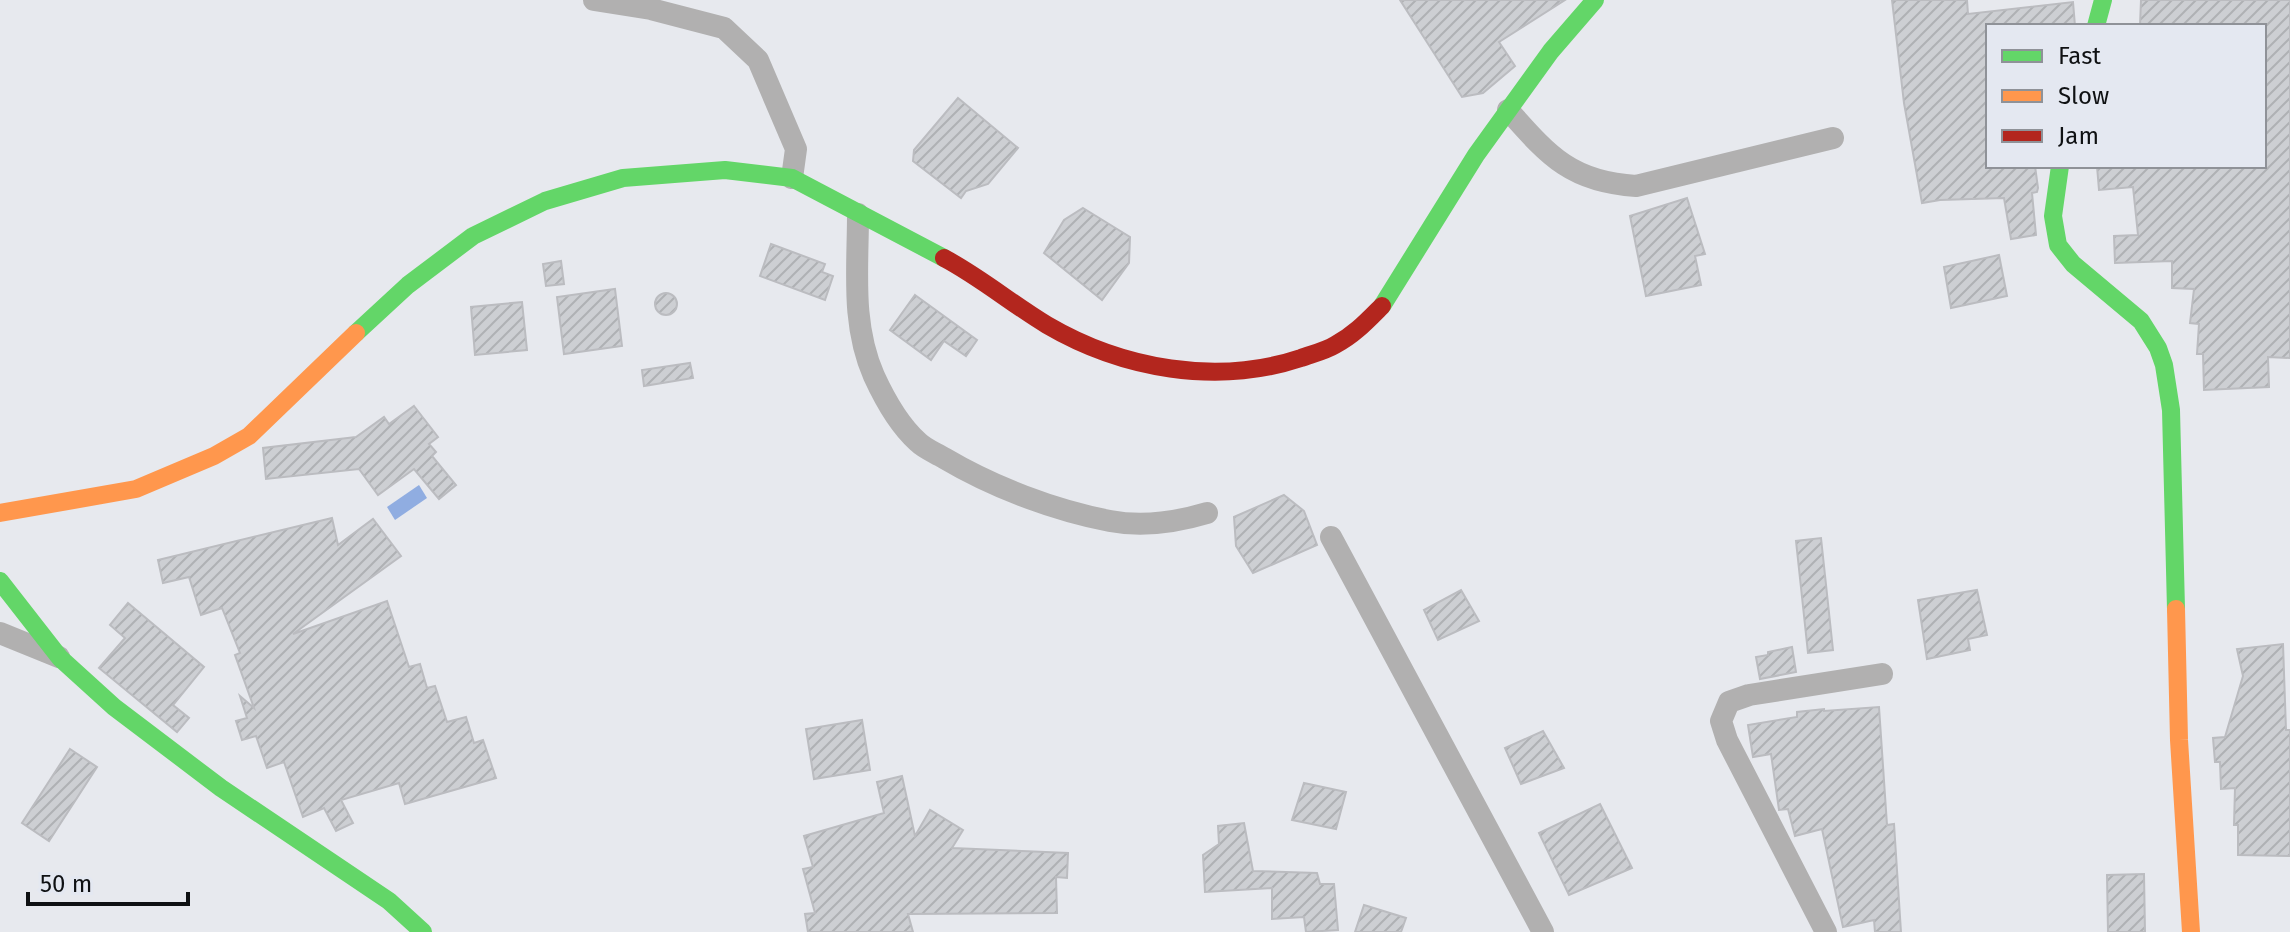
<svg xmlns="http://www.w3.org/2000/svg" width="2290" height="932" font-family="'Fira Sans',sans-serif">
<style>
.water{fill:#90ade1}
.building{fill:url(#building-hatch);stroke:#bbbcc0;stroke-width:2}
.lines{fill:none;stroke-linecap:round;stroke-linejoin:round}
.street{stroke:#b1b0b0;stroke-width:22}
.fast{stroke:#63d668;stroke-width:18}
.slow{stroke:#ff974d;stroke-width:18}
.jam{stroke:#b3261e;stroke-width:18}
</style>
<defs>
<pattern id="building-hatch" width="6" height="6" patternUnits="userSpaceOnUse" patternTransform="scale(2)"><rect width="6" height="6" fill="#cdcfd3"/><path d="M-1 1l2-2M0 6l6-6M5 7l2-2" fill="none" stroke="#afb1b4"/></pattern>
</defs>
<rect width="100%" height="100%" fill="#e7e9ee"/>
<path class="water" d="M 419,485 L 427,498 L 395,520 L 387,507 Z"/>
<g class="building">
<path d="M 1400,0 L 1565,0 L 1499,42 L 1515,66 L 1483,93 L 1462,97 Z"/>
<path d="M 1892,0 L 1967,0 L 1968,14 L 2073,2 L 2075,26 L 1988,26 L 1988,166 L 2035,166 L 2038,188 L 2037,192 L 2032,193 L 2036,235 L 2011,239 L 2004,198 L 1940,200 L 1922,203 L 1904,103 Z"/>
<path d="M 2141,0 L 2290,0 L 2290,358 L 2268,357 L 2269,387 L 2204,390 L 2203,354 L 2197,354 L 2199,324 L 2190,323 L 2194,289 L 2172,288 L 2172,261 L 2115,263 L 2114,236 L 2138,235 L 2133,187 L 2099,190 L 2097,166 L 2264,166 L 2264,26 L 2140,26 Z"/>
<path d="M 958,98 L 1018,148 L 988,184 L 966,191 L 961,198 L 913,161 L 914,150 Z"/>
<path d="M 1687,198 L 1705,254 L 1695,256 L 1701,285 L 1646,296 L 1630,216 Z"/>
<path d="M 1083,208 L 1130,237 L 1129,263 L 1102,300 L 1044,253 L 1064,220 Z"/>
<path d="M 771,244 L 825,264 L 822,272 L 833,276 L 825,300 L 760,276 Z"/>
<path d="M 1999,255 L 2007,296 L 1951,308 L 1944,267 Z"/>
<path d="M 561,261 L 564,284 L 546,286 L 543,264 Z"/>
<path d="M 615,289 L 622,346 L 564,354 L 557,297 Z"/>
<circle cx="666" cy="304" r="11"/>
<path d="M 915,295 L 977,340 L 966,356 L 944,341 L 931,360 L 890,330 Z"/>
<path d="M 522,302 L 527,350 L 475,355 L 471,307 Z"/>
<path d="M 690,363 L 693,378 L 644,386 L 642,370 Z"/>
<path d="M 414,406 L 438,437 L 429,444 L 436,452 L 432,456 L 456,485 L 439,499 L 414,469 L 378,495 L 359,469 L 266,479 L 263,448 L 356,437 L 384,417 L 389,424 Z"/>
<path d="M 1284,495 L 1304,511 L 1317,545 L 1253,573 L 1236,546 L 1234,517 Z"/>
<path d="M 332,518 L 338,545 L 373,519 L 401,556 L 293,634 L 387,601 L 409,667 L 420,664 L 427,688 L 435,686 L 447,722 L 466,717 L 474,743 L 483,740 L 496,778 L 405,804 L 399,783 L 341,800 L 353,823 L 336,831 L 324,808 L 303,817 L 284,762 L 267,768 L 256,736 L 242,740 L 236,721 L 247,718 L 240,696 L 254,708 L 235,655 L 240,653 L 222,608 L 201,615 L 189,577 L 163,583 L 158,560 Z"/>
<path d="M 1821,538 L 1833,650 L 1808,653 L 1796,541 Z"/>
<path d="M 1461,590 L 1479,621 L 1438,640 L 1424,610 Z"/>
<path d="M 1977,590 L 1987,635 L 1968,639 L 1970,650 L 1927,659 L 1918,600 Z"/>
<path d="M 128,603 L 204,667 L 173,705 L 189,718 L 177,732 L 99,668 L 125,638 L 110,625 Z"/>
<path d="M 2283,644 L 2286,730 L 2290,730 L 2290,856 L 2238,855 L 2238,825 L 2234,825 L 2235,788 L 2221,789 L 2220,762 L 2215,762 L 2213,738 L 2225,737 L 2243,676 L 2237,649 Z"/>
<path d="M 1792,647 L 1796,672 L 1760,679 L 1756,657 L 1768,655 L 1768,652 Z"/>
<path d="M 1879,707 L 1887,825 L 1894,824 L 1901,932 L 1875,932 L 1874,920 L 1843,927 L 1822,829 L 1795,836 L 1788,809 L 1779,810 L 1771,754 L 1753,757 L 1748,725 L 1797,717 L 1797,712 L 1824,709 L 1824,711 Z"/>
<path d="M 862,720 L 870,770 L 814,779 L 806,729 Z"/>
<path d="M 1543,731 L 1564,768 L 1521,784 L 1505,748 Z"/>
<path d="M 70,749 L 97,767 L 49,841 L 22,823 Z"/>
<path d="M 902,776 L 915,836 L 930,810 L 963,830 L 952,848 L 1068,853 L 1067,878 L 1056,877 L 1057,913 L 908,914 L 913,932 L 808,932 L 805,914 L 815,913 L 803,869 L 813,867 L 804,836 L 884,813 L 877,782 Z"/>
<path d="M 1304,783 L 1346,792 L 1336,829 L 1292,820 Z"/>
<path d="M 1600,804 L 1632,868 L 1569,895 L 1539,833 Z"/>
<path d="M 1244,823 L 1253,871 L 1317,873 L 1320,884 L 1334,884 L 1338,930 L 1306,932 L 1304,917 L 1272,919 L 1272,888 L 1205,892 L 1203,855 L 1219,844 L 1218,826 Z"/>
<path d="M 2144,874 L 2145,932 L 2108,932 L 2107,875 Z"/>
<path d="M 1364,905 L 1406,918 L 1401,932 L 1355,932 Z"/>
</g>
<g class="lines">
<g class="street">
<path d="M 594,0 L 651,9 L 724,28 L 758,60 L 796,149 L 792,178"/>
<path d="M 1508,110 C 1549,156 1571,182 1636,186 L 1833,138"/>
<path d="M 858,214 C 858,269 851,324 874,376 C 885,400 899,425 918,442 C 925,449 936,453 944,458 C 993,487 1053,510 1110,521 C 1141,527 1177,522 1207,513"/>
<path d="M 1331,537 L 1543,932"/>
<path d="M 0,633 L 59,657"/>
<path d="M 1826,932 L 1727,740 L 1721,721 L 1729,702 L 1749,695 L 1882,674"/>
</g>
<g class="fast">
<path d="M 2096,26 L 2103,0"/>
<path d="M 2060,166 L 2053,216 L 2058,245 L 2073,264 L 2141,321 L 2158,348 L 2164,365 L 2171,410 L 2176,609"/>
<path d="M 1382,306 L 1476,155 L 1551,51 L 1595,0"/>
<path d="M 356,333 L 408,285 L 473,236 L 545,201 L 623,178 L 725,170 L 792,178 L 944,258"/>
<path d="M 0,581 L 60,658 L 114,707 L 221,788 L 389,901 L 423,932"/>
</g>
<g class="slow">
<path d="M 0,513 L 136,489 L 214,456 L 249,436 L 356,333"/>
<path d="M 2176,609 L 2179,740 L 2191,932"/>
</g>
<path class="jam" d="M 944,258 C 980,277 1012,304 1047,325 C 1122,369 1217,386 1301,358 C 1312,354 1325,351 1335,345 C 1354,335 1367,321 1382,306"/>
</g>
<rect x="1986" y="24" width="280" height="144" fill="#e4e8f1" stroke="#8f9298" stroke-width="2"/>
<rect x="2002" y="50" width="40" height="12" fill="#63d668" stroke="#8f9298" stroke-width="2"/>
<text x="2058" y="64" font-size="24" fill="#0f1113">Fast</text>
<rect x="2002" y="90" width="40" height="12" fill="#ff974d" stroke="#8f9298" stroke-width="2"/>
<text x="2058" y="104" font-size="24" fill="#0f1113">Slow</text>
<rect x="2002" y="130" width="40" height="12" fill="#b3261e" stroke="#8f9298" stroke-width="2"/>
<text x="2058" y="144" font-size="24" fill="#0f1113">Jam</text>
<path d="M28 892v12h160v-12" fill="none" stroke="#0f1113" stroke-width="4"/>
<text x="40" y="892" font-size="24" fill="#0f1113" stroke="#e4e8f1" stroke-width="6" paint-order="stroke">50 m</text>
</svg>
